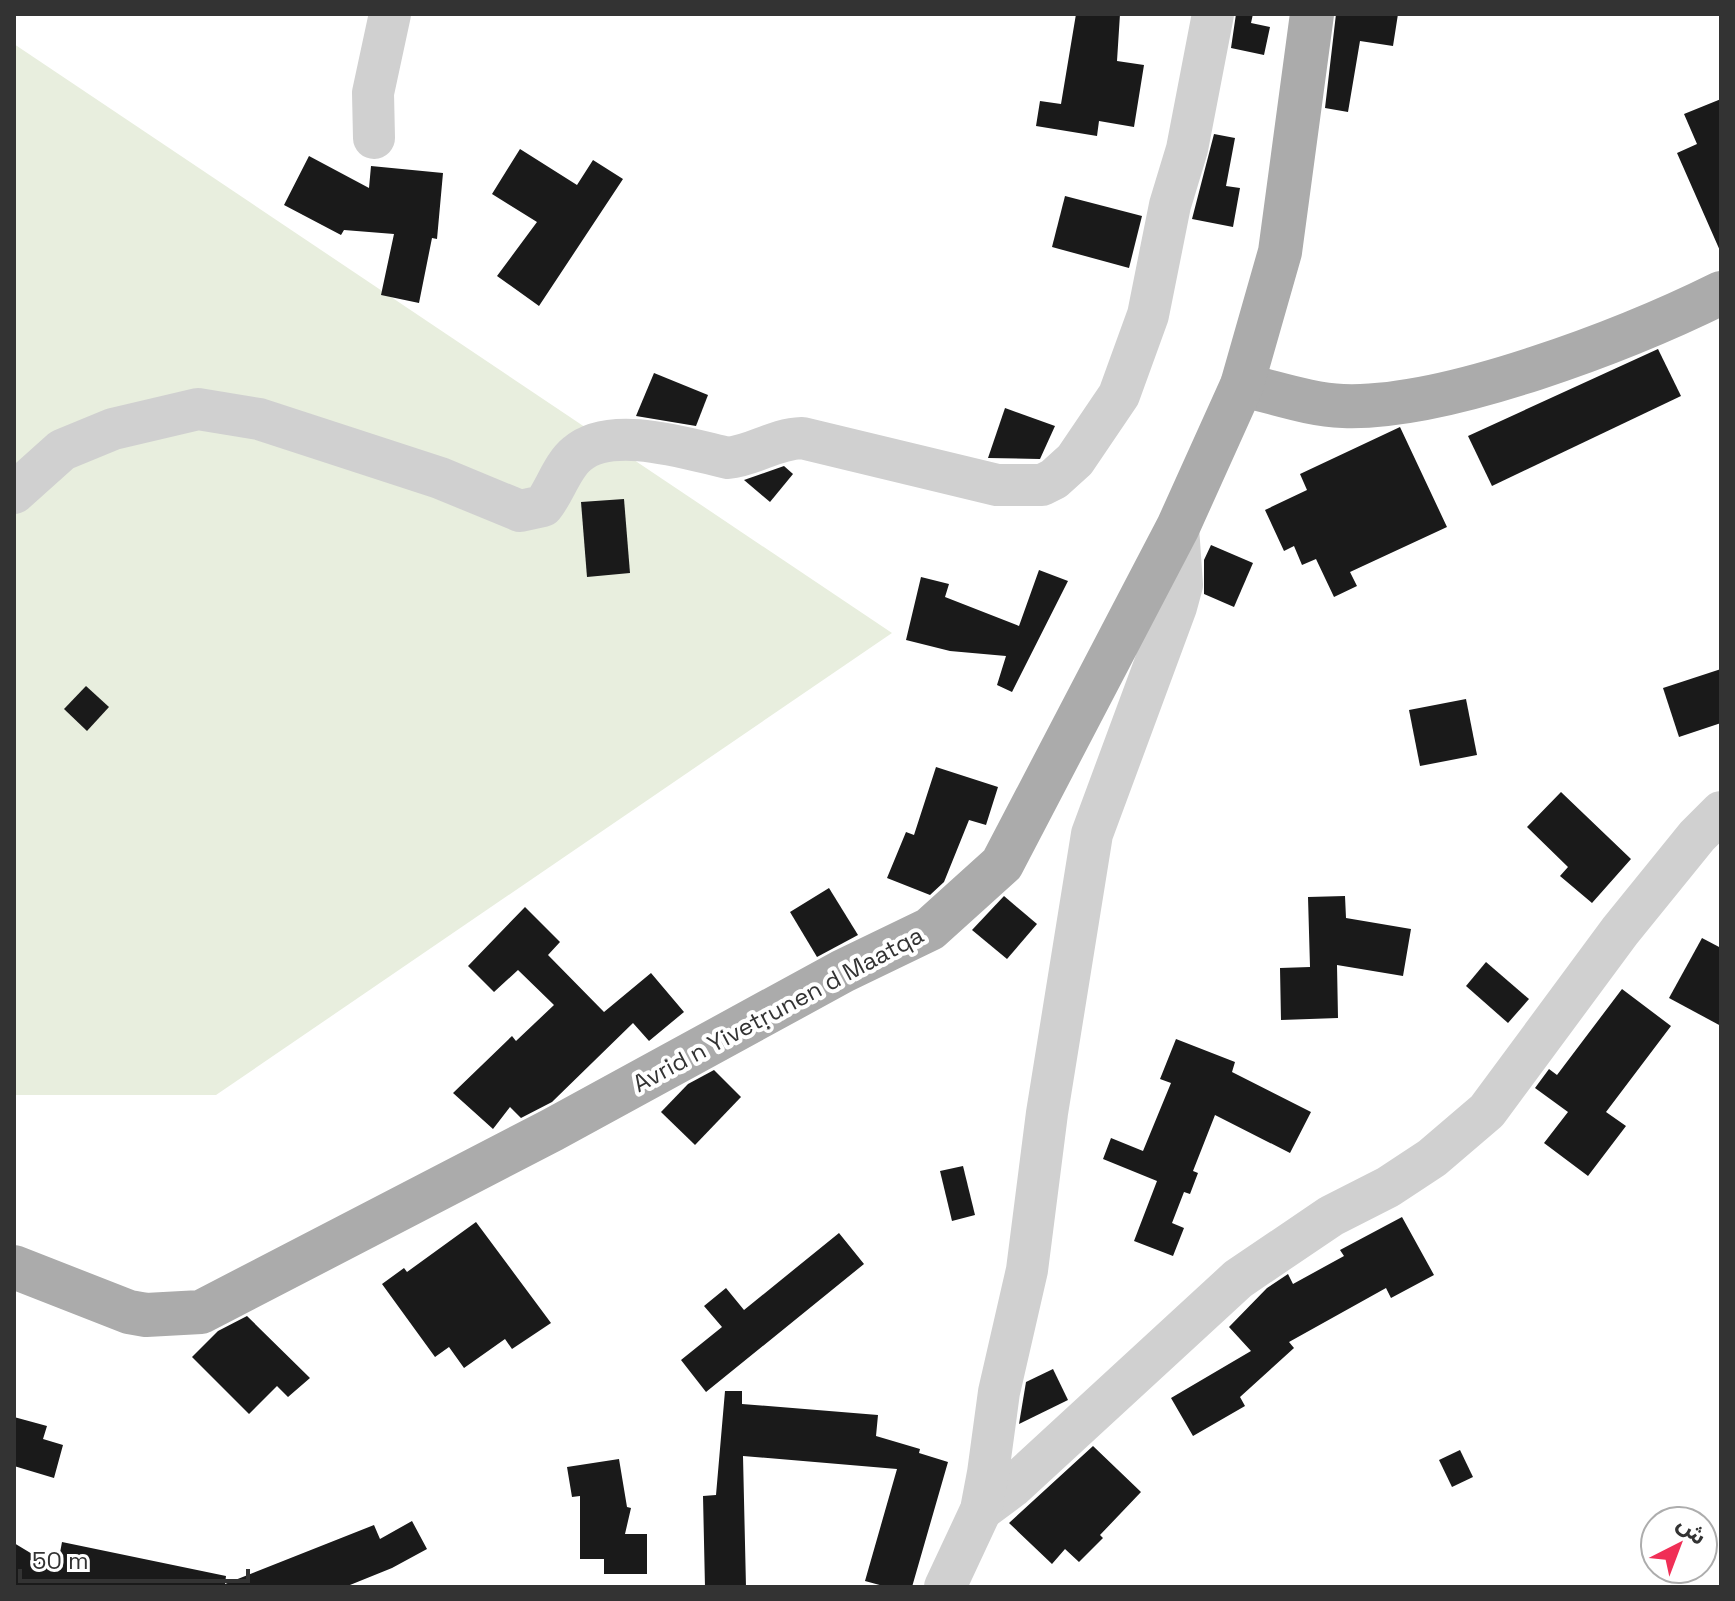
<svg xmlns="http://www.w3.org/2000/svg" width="1735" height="1601" font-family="'Space Grotesk','Noto Sans Arabic',sans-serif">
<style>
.green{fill:#e8eede}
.building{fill:#1a1a1a}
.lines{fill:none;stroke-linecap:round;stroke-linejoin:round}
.minor{stroke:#d0d0d0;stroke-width:42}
.major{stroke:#ababab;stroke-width:44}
.labels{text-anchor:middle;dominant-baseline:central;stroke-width:8;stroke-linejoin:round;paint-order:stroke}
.street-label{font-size:24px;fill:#333;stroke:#fff}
</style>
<rect width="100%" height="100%" fill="#fff"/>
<path class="green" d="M 14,44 L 892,633 L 216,1095 L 14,1095 Z"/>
<g class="building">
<path d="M 1076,14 L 1120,14 L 1117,61 L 1144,65 L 1134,127 L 1099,121 L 1097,136 L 1036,126 L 1040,101 L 1061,104 Z"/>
<path d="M 1236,14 L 1253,14 L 1251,23 L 1270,27 L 1264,55 L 1231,48 Z"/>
<path d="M 1336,14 L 1398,14 L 1393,46 L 1360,41 L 1348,112 L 1325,108 Z"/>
<path d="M 1721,99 L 1721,253 L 1677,153 L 1697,144 L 1684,114 Z"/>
<path d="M 1214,134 L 1235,138 L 1226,186 L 1240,188 L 1233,227 L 1192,219 Z"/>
<path d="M 520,149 L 577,185 L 593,160 L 623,179 L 539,306 L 497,276 L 537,222 L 492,194 Z"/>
<path d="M 309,156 L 369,188 L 371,166 L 443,173 L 437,239 L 432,238 L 419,303 L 381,295 L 394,234 L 344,230 L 341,235 L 284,205 Z"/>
<path d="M 1065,196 L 1142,216 L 1129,268 L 1052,247 Z"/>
<path d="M 1658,349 L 1681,396 L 1492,486 L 1468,436 Z"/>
<path d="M 654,373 L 708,395 L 696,426 L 636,416 Z"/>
<path d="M 1005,408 L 1055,426 L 1040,459 L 988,458 Z"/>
<path d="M 1400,427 L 1447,527 L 1350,572 L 1357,586 L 1334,597 L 1316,559 L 1302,565 L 1294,546 L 1284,551 L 1265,510 L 1307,490 L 1300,474 Z"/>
<path d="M 784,466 L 793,474 L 770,502 L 744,480 Z"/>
<path d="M 624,499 L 630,573 L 587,577 L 581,502 Z"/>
<path d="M 1211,545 L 1253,563 L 1234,607 L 1204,594 L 1204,560 Z"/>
<path d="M 1039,570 L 1068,581 L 1012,692 L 997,685 L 1006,656 L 950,651 L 906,640 L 921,577 L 949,584 L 945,597 L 1019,626 Z"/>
<path d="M 1721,669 L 1721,723 L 1679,737 L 1663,688 Z"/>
<path d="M 86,686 L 109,707 L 87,731 L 64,709 Z"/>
<path d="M 1466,699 L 1477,755 L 1420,766 L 1409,710 Z"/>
<path d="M 936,767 L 998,787 L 986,825 L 969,820 L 944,882 L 930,895 L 887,878 L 906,832 L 914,835 Z"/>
<path d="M 1561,792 L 1631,859 L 1592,903 L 1560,876 L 1568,867 L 1527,827 Z"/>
<path d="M 829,888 L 858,935 L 817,957 L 790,912 Z"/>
<path d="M 1004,896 L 1037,924 L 1007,959 L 972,930 Z"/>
<path d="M 1345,896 L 1346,918 L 1411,929 L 1403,976 L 1337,965 L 1338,1018 L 1281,1020 L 1280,968 L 1310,967 L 1308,897 Z"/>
<path d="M 525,907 L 560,942 L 548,955 L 604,1012 L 651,973 L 684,1012 L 649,1041 L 633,1023 L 552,1102 L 521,1118 L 510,1107 L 493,1129 L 453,1093 L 512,1036 L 516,1041 L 554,1005 L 518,970 L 494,992 L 468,966 Z"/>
<path d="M 1702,938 L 1721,948 L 1721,1026 L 1669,998 Z"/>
<path d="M 1486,962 L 1529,999 L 1508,1023 L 1466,986 Z"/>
<path d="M 1622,989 L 1671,1026 L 1606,1112 L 1626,1126 L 1588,1176 L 1544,1143 L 1568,1112 L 1535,1088 L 1549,1069 L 1557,1075 Z"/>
<path d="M 1176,1039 L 1235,1062 L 1232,1072 L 1311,1112 L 1290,1153 L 1215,1115 L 1193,1171 L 1198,1173 L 1190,1194 L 1184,1192 L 1172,1223 L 1184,1228 L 1173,1256 L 1134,1241 L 1157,1181 L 1103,1159 L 1111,1138 L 1143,1151 L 1171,1083 L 1160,1079 Z"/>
<path d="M 714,1070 L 741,1097 L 695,1145 L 661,1112 L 688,1084 Z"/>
<path d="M 963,1166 L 975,1215 L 952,1221 L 940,1171 Z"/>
<path d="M 1402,1217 L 1434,1275 L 1391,1298 L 1386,1288 L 1289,1342 L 1294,1348 L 1240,1397 L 1245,1406 L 1193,1436 L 1171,1398 L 1251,1351 L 1229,1327 L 1267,1288 L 1288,1274 L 1293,1284 L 1344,1256 L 1340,1250 Z"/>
<path d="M 476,1222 L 551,1323 L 512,1349 L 505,1339 L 464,1368 L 449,1347 L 435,1357 L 382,1284 L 404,1268 L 407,1272 Z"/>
<path d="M 839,1233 L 864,1264 L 706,1392 L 681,1360 L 722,1327 L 704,1306 L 726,1288 L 744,1310 Z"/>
<path d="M 247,1316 L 310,1378 L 288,1397 L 277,1386 L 249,1414 L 192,1357 L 218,1331 Z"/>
<path d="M 1053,1369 L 1068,1400 L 1019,1424 L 1026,1382 Z"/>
<path d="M 725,1391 L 742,1391 L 742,1404 L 878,1415 L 876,1436 L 920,1449 L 919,1453 L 948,1462 L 912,1587 L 887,1587 L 865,1581 L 897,1469 L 743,1456 L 746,1587 L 705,1587 L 703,1496 L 716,1495 Z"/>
<path d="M 14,1417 L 47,1426 L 43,1439 L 63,1445 L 54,1478 L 14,1466 Z"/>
<path d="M 1093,1446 L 1141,1492 L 1100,1535 L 1103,1538 L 1079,1562 L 1065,1549 L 1052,1564 L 1009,1523 Z"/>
<path d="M 1460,1450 L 1473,1477 L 1452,1487 L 1439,1460 Z"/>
<path d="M 619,1459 L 627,1507 L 631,1508 L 625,1534 L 647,1534 L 647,1574 L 604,1574 L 604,1559 L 580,1559 L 580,1496 L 572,1497 L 567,1467 Z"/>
<path d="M 412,1521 L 427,1549 L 392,1568 L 345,1587 L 14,1587 L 14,1543 L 57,1569 L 62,1542 L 226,1576 L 225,1584 L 374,1525 L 380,1539 Z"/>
</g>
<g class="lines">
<g class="minor">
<path d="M 374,138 L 373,93 L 390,14"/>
<path d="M 14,493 L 62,450 L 113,429 L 198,409 L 259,419 L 440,478 L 520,511 L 543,506 C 555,491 562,466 577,454 C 611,424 688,449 728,458 C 755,455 774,439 802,438 L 997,485 L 1042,485 L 1054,479 L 1075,460 L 1119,395 L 1148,315 L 1170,205 L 1187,149 L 1213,14"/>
<path d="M 981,1510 L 1012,1487 L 1238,1279 L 1331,1216 L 1388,1187 L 1432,1158 L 1487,1111 L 1620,931 L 1697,836 L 1721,812"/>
<path d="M 945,1587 L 981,1510 L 988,1473 L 999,1392 L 1027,1270 L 1047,1113 L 1092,834 L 1176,607 L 1182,585 L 1178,527"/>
</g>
<g class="major">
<path d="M 1242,385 C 1274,392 1310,405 1343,406 C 1446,410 1628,339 1721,293"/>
<path d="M 14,1267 L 129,1312 L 146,1315 L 201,1312 L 552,1130 L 843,971 L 930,929 L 1002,864 L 1178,527 L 1242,385 L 1280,252 L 1312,14"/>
</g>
</g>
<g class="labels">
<g class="street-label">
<text transform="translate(778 1009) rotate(-28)">Avrid n Yivetṛunen d Maatqa</text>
</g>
</g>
<rect width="1735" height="1601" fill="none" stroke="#333333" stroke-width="32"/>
<g transform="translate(1679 1545) rotate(42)"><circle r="38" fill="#ffffff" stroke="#adadad" stroke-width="2"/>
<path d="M0-6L14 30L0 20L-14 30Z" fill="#f02f56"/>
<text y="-12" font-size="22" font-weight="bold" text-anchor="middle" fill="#333333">ش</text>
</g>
<path d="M20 1569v12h228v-12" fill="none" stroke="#333333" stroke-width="4"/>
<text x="32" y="1569" font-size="24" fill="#333333" stroke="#ffffff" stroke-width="6" paint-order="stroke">50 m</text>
</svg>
